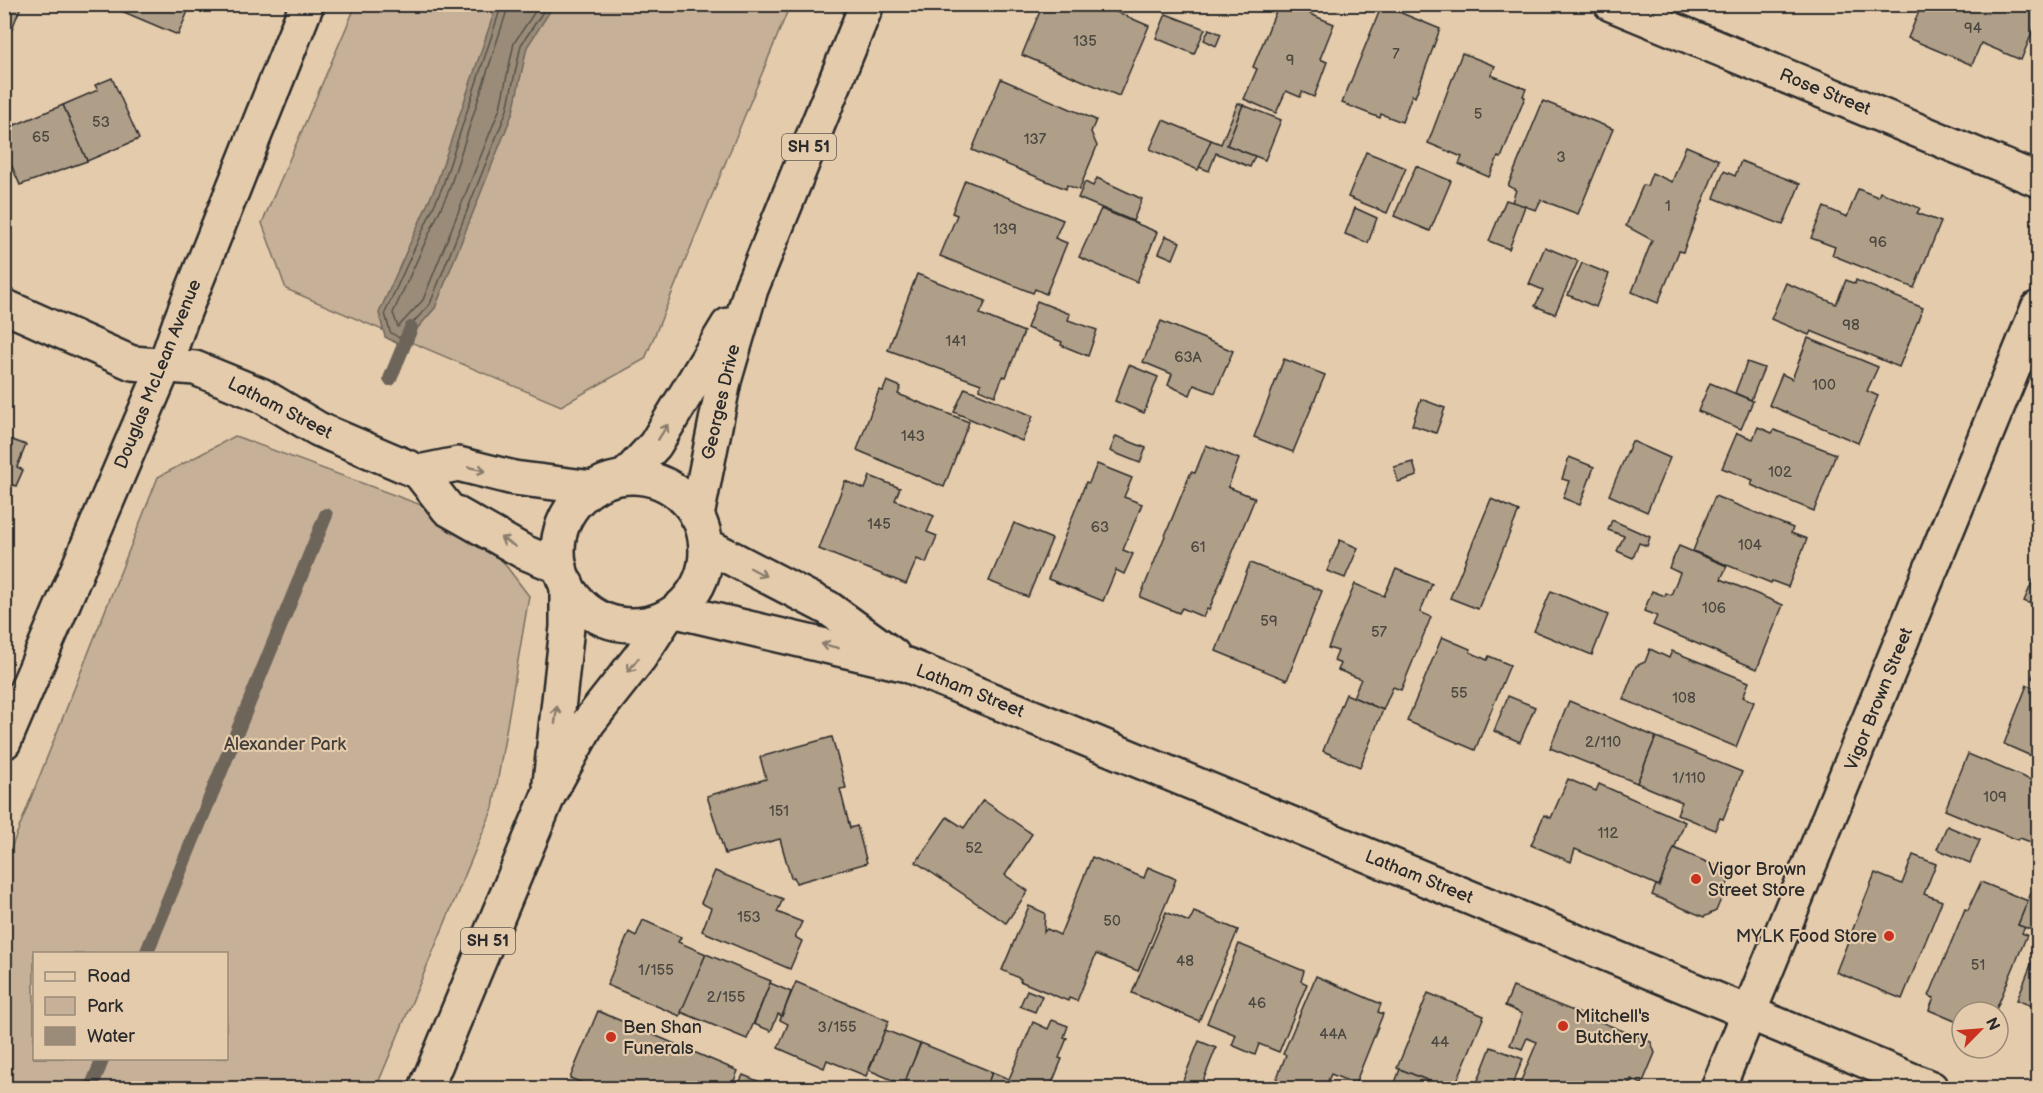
<svg xmlns="http://www.w3.org/2000/svg" width="2043" height="1093" font-family="'Balsamiq Sans',sans-serif">
<style>
.green{fill:#c6b097;stroke:#786e61;stroke-width:1.5;fill-rule:evenodd}
.water{fill:#9a8c79;stroke:#6e655a;stroke-width:1.5}
.lines{fill:none;stroke-linecap:round;stroke-linejoin:round}
.shore{stroke:#57524a;stroke-width:1.5}
.stream{stroke:#6e655a;stroke-width:14}
.building{fill:#b09f88;stroke:#2b2b2b;stroke-width:1.5}
.minor-casing{stroke:#2b2b2b;stroke-width:38}
.secondary-casing{stroke:#2b2b2b;stroke-width:38}
.primary-casing{stroke:#2b2b2b;stroke-width:38}
.minor{stroke:#e4cbac;stroke-width:33}
.secondary{stroke:#e4cbac;stroke-width:33}
.primary{stroke:#e4cbac;stroke-width:33}
.oneway{stroke:#887b6c}
.poi-dot{fill:#c8321e;stroke:#e4cbac;stroke-width:2}
.labels{text-anchor:middle;dominant-baseline:central;stroke-width:4.5;stroke-linejoin:round;paint-order:stroke}
.number-label{font-size:15px;fill:#4c4842}
.shield{fill:#e4cbac;stroke:#625b52;stroke-width:1.5}
.shield-label{font-size:16px;font-weight:bold;fill:#2b2b2b}
.street-label{font-size:18px;fill:#2b2b2b;stroke:#e4cbac}
.park-label{font-size:18px;fill:#423f3b;stroke:#e4cbac}
.poi-label{font-size:18px;fill:#2b2b2b;stroke:#e4cbac;text-anchor:start}
</style>
<rect width="100%" height="100%" fill="#e4cbac"/>
<filter id="ink" filterUnits="userSpaceOnUse"><feTurbulence type="fractalNoise" baseFrequency=".0167" numOctaves="2"/><feDisplacementMap in="SourceGraphic" scale="12" xChannelSelector="R" yChannelSelector="G"/><feConvolveMatrix kernelMatrix="1 2 1 2 8 2 1 2 1" color-interpolation-filters="sRGB"/></filter>
<g filter="url(#ink)">
<g class="green">
<path d="M 356,5 L 790,5 L 645,359 L 561,406 L 286,289 L 262,223 Z"/>
<path d="M 235,436 L 475,525 L 529,596 L 493,808 L 376,1088 L 5,1088 L 4,866 L 158,477 ZM 34,954 L 226,954 L 226,1058 L 34,1058 Z"/>
</g>
<path class="water" d="M 497,4 L 554,5 L 527,47 L 513,112 L 435,308 L 402,346 L 385,337 L 379,313 L 436,185 Z"/>
<g class="lines">
<g class="shore">
<path d="M 502,4 L 442,188 L 385,313 L 390,332 L 399,338 L 430,304 L 507,110 L 521,45 L 548,4"/>
<path d="M 509,4 L 449,190 L 393,313 L 398,327 L 423,300 L 500,108 L 514,43 L 540,4"/>
</g>
<g class="stream">
<path d="M 390,379 L 411,328"/>
<path d="M 146,954 L 326,515"/>
<path d="M 91,1088 L 103,1058"/>
</g>
</g>
<g class="building">
<path d="M 4,4 L 22,4 L 4,48 Z"/>
<path d="M 105,4 L 191,4 L 178,35 Z"/>
<path d="M 1043,4 L 1098,4 L 1149,26 L 1119,96 L 1022,55 Z"/>
<path d="M 1279,4 L 1313,4 L 1310,14 L 1334,24 L 1320,59 L 1327,62 L 1314,97 L 1302,92 L 1300,97 L 1286,91 L 1276,113 L 1244,99 L 1257,69 L 1253,67 Z"/>
<path d="M 1922,4 L 2027,4 L 2038,9 L 2038,18 L 2021,60 L 1981,43 L 1972,65 L 1908,38 Z"/>
<path d="M 1382,5 L 1440,29 L 1415,97 L 1412,95 L 1402,122 L 1381,114 L 1380,118 L 1342,103 Z"/>
<path d="M 1166,14 L 1205,29 L 1194,54 L 1156,38 Z"/>
<path d="M 1209,29 L 1221,34 L 1216,46 L 1204,40 Z"/>
<path d="M 1462,53 L 1495,66 L 1491,75 L 1526,89 L 1523,96 L 1525,97 L 1501,158 L 1498,157 L 1489,177 L 1459,164 L 1462,157 L 1428,143 Z"/>
<path d="M 112,78 L 139,139 L 87,161 L 63,105 L 98,90 L 95,85 Z"/>
<path d="M 1001,79 L 1096,120 L 1091,132 L 1097,146 L 1079,190 L 1067,185 L 1066,189 L 972,150 Z"/>
<path d="M 1543,101 L 1613,129 L 1578,214 L 1541,200 L 1536,210 L 1512,202 L 1516,190 L 1508,186 Z"/>
<path d="M 1238,103 L 1243,105 L 1227,145 L 1255,156 L 1250,167 L 1216,153 L 1209,171 L 1199,167 L 1211,140 L 1221,144 Z"/>
<path d="M 63,105 L 87,161 L 20,185 L 4,148 L 4,123 L 12,120 L 15,125 Z"/>
<path d="M 1243,105 L 1281,120 L 1265,160 L 1227,145 Z"/>
<path d="M 1163,120 L 1211,140 L 1198,170 L 1150,149 Z"/>
<path d="M 1686,146 L 1719,160 L 1683,252 L 1679,251 L 1658,303 L 1632,292 L 1652,240 L 1626,226 L 1643,185 L 1647,186 L 1652,173 L 1672,182 Z"/>
<path d="M 1366,152 L 1406,168 L 1387,213 L 1348,197 Z"/>
<path d="M 1741,161 L 1800,184 L 1783,225 L 1714,198 L 1724,171 L 1735,176 Z"/>
<path d="M 1416,166 L 1451,181 L 1430,231 L 1394,216 Z"/>
<path d="M 1097,178 L 1142,199 L 1133,221 L 1078,198 L 1085,182 L 1093,186 Z"/>
<path d="M 965,180 L 1063,220 L 1055,238 L 1067,243 L 1046,294 L 1035,289 L 1033,293 L 940,256 L 957,215 L 952,213 Z"/>
<path d="M 1858,189 L 1878,197 L 1880,192 L 1920,208 L 1917,213 L 1941,222 L 1914,288 L 1832,255 L 1835,247 L 1811,238 L 1824,207 L 1847,217 Z"/>
<path d="M 1506,200 L 1525,206 L 1509,249 L 1489,241 Z"/>
<path d="M 1355,208 L 1377,218 L 1368,243 L 1345,234 Z"/>
<path d="M 1101,209 L 1157,232 L 1137,282 L 1079,257 Z"/>
<path d="M 1166,236 L 1180,242 L 1173,259 L 1159,253 Z"/>
<path d="M 1545,247 L 1578,261 L 1555,314 L 1535,306 L 1543,290 L 1529,284 Z"/>
<path d="M 1582,263 L 1609,274 L 1596,307 L 1568,295 Z"/>
<path d="M 917,274 L 986,301 L 980,314 L 1024,332 L 1006,377 L 1003,376 L 995,396 L 979,389 L 981,384 L 888,350 Z"/>
<path d="M 1846,280 L 1855,284 L 1856,280 L 1923,308 L 1899,367 L 1811,331 L 1809,335 L 1771,319 L 1786,283 L 1836,304 Z"/>
<path d="M 1037,301 L 1070,314 L 1068,320 L 1097,330 L 1088,356 L 1061,345 L 1062,342 L 1027,328 Z"/>
<path d="M 1161,321 L 1233,351 L 1215,393 L 1194,385 L 1190,395 L 1168,385 L 1172,374 L 1143,362 Z"/>
<path d="M 1808,338 L 1878,367 L 1867,391 L 1878,396 L 1858,443 L 1769,405 L 1782,374 L 1792,379 Z"/>
<path d="M 1284,359 L 1325,375 L 1293,452 L 1254,437 Z"/>
<path d="M 1747,362 L 1764,368 L 1751,400 L 1735,393 Z"/>
<path d="M 1129,365 L 1158,377 L 1144,413 L 1115,401 Z"/>
<path d="M 887,381 L 901,387 L 898,394 L 969,422 L 944,487 L 857,450 L 879,390 L 883,391 Z"/>
<path d="M 1710,383 L 1753,401 L 1741,429 L 1698,411 Z"/>
<path d="M 965,388 L 1033,416 L 1022,441 L 954,412 Z"/>
<path d="M 1421,399 L 1445,408 L 1436,433 L 1412,425 Z"/>
<path d="M 1758,427 L 1772,433 L 1774,430 L 1836,454 L 1814,511 L 1751,485 L 1753,480 L 1722,468 L 1737,433 L 1753,439 Z"/>
<path d="M 1116,436 L 1146,448 L 1140,463 L 1110,451 Z"/>
<path d="M 4,437 L 26,445 L 17,467 L 23,470 L 16,486 L 10,484 L 4,498 Z"/>
<path d="M 1632,441 L 1670,458 L 1647,512 L 1609,495 Z"/>
<path d="M 1206,445 L 1239,459 L 1228,487 L 1255,498 L 1209,610 L 1207,609 L 1203,617 L 1182,608 L 1179,613 L 1140,597 L 1191,472 L 1195,473 Z"/>
<path d="M 1569,457 L 1594,467 L 1580,505 L 1563,498 L 1569,481 L 1562,479 Z"/>
<path d="M 1413,462 L 1417,476 L 1398,482 L 1394,467 Z"/>
<path d="M 1097,464 L 1132,478 L 1124,497 L 1142,504 L 1123,550 L 1133,554 L 1124,574 L 1116,570 L 1103,601 L 1048,579 L 1086,482 L 1089,483 Z"/>
<path d="M 870,476 L 900,488 L 895,500 L 934,516 L 927,532 L 937,536 L 926,563 L 917,559 L 906,584 L 819,549 L 845,481 L 865,489 Z"/>
<path d="M 1715,496 L 1793,528 L 1791,533 L 1807,539 L 1788,587 L 1772,581 L 1771,583 L 1693,551 Z"/>
<path d="M 1491,499 L 1519,511 L 1478,609 L 1450,598 Z"/>
<path d="M 1612,520 L 1650,537 L 1647,546 L 1639,543 L 1633,558 L 1617,551 L 1624,536 L 1608,530 Z"/>
<path d="M 1014,523 L 1052,539 L 1028,597 L 989,581 Z"/>
<path d="M 1340,540 L 1358,548 L 1345,578 L 1327,571 Z"/>
<path d="M 1679,546 L 1727,566 L 1721,579 L 1783,605 L 1757,669 L 1653,625 L 1657,616 L 1644,611 L 1652,591 L 1665,596 L 1666,593 L 1671,595 L 1680,573 L 1669,568 Z"/>
<path d="M 1250,563 L 1322,591 L 1287,680 L 1216,651 Z"/>
<path d="M 1396,569 L 1432,584 L 1420,612 L 1431,617 L 1401,690 L 1393,687 L 1383,710 L 1353,697 L 1361,679 L 1338,670 L 1341,664 L 1334,661 L 1338,651 L 1328,648 L 1355,584 L 1384,596 Z"/>
<path d="M 2037,571 L 2038,572 L 2038,607 L 2024,601 Z"/>
<path d="M 1551,591 L 1608,615 L 1592,655 L 1534,631 Z"/>
<path d="M 1442,637 L 1470,649 L 1470,652 L 1487,660 L 1489,656 L 1510,665 L 1475,750 L 1407,721 Z"/>
<path d="M 1650,649 L 1669,658 L 1672,651 L 1749,682 L 1743,697 L 1754,702 L 1736,747 L 1623,699 L 1636,666 L 1645,662 Z"/>
<path d="M 2038,663 L 2038,681 L 2032,678 Z"/>
<path d="M 2027,685 L 2038,689 L 2038,759 L 2004,744 Z"/>
<path d="M 1346,694 L 1383,710 L 1360,767 L 1323,751 Z"/>
<path d="M 1508,696 L 1535,707 L 1520,742 L 1494,731 Z"/>
<path d="M 1569,701 L 1656,737 L 1637,783 L 1550,748 Z"/>
<path d="M 832,737 L 846,788 L 840,789 L 850,828 L 857,826 L 867,863 L 796,883 L 794,877 L 791,878 L 780,839 L 725,854 L 707,796 L 766,779 L 760,757 Z"/>
<path d="M 1656,737 L 1742,772 L 1723,819 L 1720,818 L 1715,830 L 1677,814 L 1682,802 L 1637,783 Z"/>
<path d="M 1968,754 L 2038,783 L 2038,845 L 2020,838 L 2018,840 L 1945,810 Z"/>
<path d="M 1568,779 L 1596,791 L 1599,784 L 1685,822 L 1659,886 L 1575,849 L 1571,862 L 1531,845 L 1544,815 L 1551,818 Z"/>
<path d="M 983,800 L 1032,834 L 1005,875 L 1028,891 L 1006,923 L 916,862 L 947,817 L 964,828 Z"/>
<path d="M 1947,826 L 1980,840 L 1970,863 L 1937,849 Z"/>
<path d="M 1674,848 L 1732,873 L 1716,911 L 1704,917 L 1652,895 L 1656,885 L 1659,886 Z"/>
<path d="M 1913,855 L 1936,864 L 1924,894 L 1942,901 L 1902,999 L 1836,972 L 1875,873 L 1902,884 Z"/>
<path d="M 1092,857 L 1144,878 L 1148,867 L 1176,879 L 1138,971 L 1096,954 L 1077,1001 L 1069,998 L 1068,1001 L 1020,981 L 1021,979 L 1002,970 L 1029,906 L 1045,913 L 1044,932 L 1047,929 L 1060,935 Z"/>
<path d="M 715,871 L 783,899 L 777,912 L 802,922 L 795,937 L 802,941 L 790,969 L 702,931 L 711,908 L 701,903 Z"/>
<path d="M 1981,882 L 2028,901 L 2018,925 L 2025,927 L 2022,933 L 2027,935 L 1995,1012 L 1962,1012 L 1962,1024 L 1929,1010 L 1934,998 L 1929,996 L 1965,909 L 1968,910 Z"/>
<path d="M 2031,893 L 2038,896 L 2038,932 L 2018,925 Z"/>
<path d="M 1166,912 L 1189,922 L 1194,912 L 1238,930 L 1199,1021 L 1132,993 Z"/>
<path d="M 643,920 L 681,937 L 678,942 L 706,954 L 680,1016 L 607,985 L 629,932 L 636,936 Z"/>
<path d="M 1239,944 L 1304,971 L 1301,981 L 1307,984 L 1279,1052 L 1259,1044 L 1255,1055 L 1232,1045 L 1236,1035 L 1207,1023 Z"/>
<path d="M 2038,947 L 2038,1019 L 2033,1017 L 2037,1008 L 2017,1000 Z"/>
<path d="M 706,954 L 771,981 L 747,1039 L 681,1012 Z"/>
<path d="M 1316,976 L 1381,1004 L 1378,1012 L 1383,1014 L 1355,1084 L 1331,1074 L 1325,1088 L 1273,1088 L 1286,1055 L 1283,1054 Z"/>
<path d="M 796,982 L 889,1021 L 866,1076 L 827,1060 L 824,1068 L 778,1048 L 788,1024 L 780,1020 Z"/>
<path d="M 770,983 L 791,992 L 782,1016 L 778,1014 L 771,1031 L 754,1024 Z"/>
<path d="M 1513,987 L 1651,1042 L 1655,1053 L 1642,1084 L 1631,1079 L 1627,1088 L 1518,1088 L 1537,1042 L 1527,1038 L 1522,1049 L 1510,1045 L 1522,1014 L 1505,1006 Z"/>
<path d="M 1027,990 L 1042,996 L 1035,1012 L 1020,1006 Z"/>
<path d="M 1428,993 L 1484,1016 L 1454,1088 L 1446,1088 L 1397,1068 Z"/>
<path d="M 598,1011 L 738,1071 L 731,1088 L 595,1088 L 570,1078 Z"/>
<path d="M 1052,1020 L 1068,1026 L 1064,1037 L 1067,1038 L 1059,1058 L 1062,1059 L 1050,1088 L 986,1088 L 992,1072 L 1009,1079 L 1033,1022 L 1048,1029 Z"/>
<path d="M 885,1030 L 920,1044 L 904,1085 L 869,1070 Z"/>
<path d="M 1199,1041 L 1216,1048 L 1201,1086 L 1207,1088 L 1180,1088 Z"/>
<path d="M 921,1043 L 992,1072 L 986,1088 L 902,1088 Z"/>
<path d="M 1491,1047 L 1523,1059 L 1511,1088 L 1490,1088 L 1477,1083 Z"/>
<path d="M 1400,1069 L 1446,1088 L 1408,1088 L 1395,1083 Z"/>
<path d="M 743,1075 L 775,1088 L 737,1088 Z"/>
</g>
<g class="lines">
<defs>
<g id="minor">
<path d="M 1611,4 L 2038,180"/>
<path d="M 4,742 L 165,365 L 180,322 L 307,4"/>
<path d="M 1718,1088 L 2038,308"/>
</g>
<g id="secondary">
<path d="M 4,306 L 132,363 L 195,368 L 261,395 L 318,429 L 419,472 L 448,509 L 524,552 L 560,567"/>
<path d="M 419,472 L 458,464 L 514,478 L 593,488"/>
<path d="M 706,545 L 828,608 L 893,655"/>
<path d="M 676,611 L 907,665 L 1931,1088"/>
</g>
<g id="primary">
<path d="M 625,477 L 655,445 L 728,325"/>
<circle cx="632" cy="551" r="74"/>
<path d="M 697,516 L 724,381 L 751,289 L 867,4"/>
<path d="M 550,783 L 567,627 L 567,585"/>
<path d="M 426,1088 L 549,794 L 588,723 L 640,657 L 666,617"/>
</g>
</defs>
<use href="#minor" class="minor-casing"/>
<use href="#secondary" class="secondary-casing"/>
<use href="#primary" class="primary-casing"/>
<use href="#minor" class="minor"/>
<use href="#secondary" class="secondary"/>
<use href="#primary" class="primary"/>
</g>
<defs><path id="oneway-shaft" d="M-6 0H5M1.5-3L5.5 0L1.5 3" fill="none" stroke-width="1.6" stroke-linecap="round" stroke-linejoin="round" transform="scale(1.5)"/></defs>
<g class="oneway">
<use href="#oneway-shaft" transform="translate(663 432) rotate(-58)"/>
<use href="#oneway-shaft" transform="translate(477 469) rotate(13)"/>
<use href="#oneway-shaft" transform="translate(508 542) rotate(-148)"/>
<use href="#oneway-shaft" transform="translate(758 572) rotate(28)"/>
<use href="#oneway-shaft" transform="translate(830 646) rotate(-166)"/>
<use href="#oneway-shaft" transform="translate(633 665) rotate(128)"/>
<use href="#oneway-shaft" transform="translate(556 715) rotate(-83)"/>
</g>
</g>
<g class="poi-dot">
<circle cx="1696" cy="879" r="6"/>
<circle cx="1889" cy="936" r="6"/>
<circle cx="1563" cy="1026" r="6"/>
<circle cx="611" cy="1037" r="6"/>
</g>
<g class="labels">
<g class="number-label">
<text x="1973" y="28">94</text>
<text x="1085" y="41">135</text>
<text x="1396" y="54">7</text>
<text x="1290" y="60">9</text>
<text x="1478" y="114">5</text>
<text x="101" y="122">53</text>
<text x="41" y="137">65</text>
<text x="1035" y="139">137</text>
<text x="1561" y="157">3</text>
<text x="1668" y="206">1</text>
<text x="1005" y="229">139</text>
<text x="1878" y="242">96</text>
<text x="1851" y="325">98</text>
<text x="956" y="341">141</text>
<text x="1188" y="357">63A</text>
<text x="1824" y="385">100</text>
<text x="913" y="436">143</text>
<text x="1780" y="472">102</text>
<text x="879" y="524">145</text>
<text x="1100" y="527">63</text>
<text x="1750" y="545">104</text>
<text x="1198" y="547">61</text>
<text x="1714" y="608">106</text>
<text x="1269" y="621">59</text>
<text x="1379" y="632">57</text>
<text x="1459" y="693">55</text>
<text x="1684" y="698">108</text>
<text x="1603" y="742">2/110</text>
<text x="1689" y="778">1/110</text>
<text x="1995" y="797">109</text>
<text x="779" y="811">151</text>
<text x="1608" y="833">112</text>
<text x="974" y="848">52</text>
<text x="749" y="917">153</text>
<text x="1112" y="921">50</text>
<text x="1185" y="961">48</text>
<text x="1978" y="965">51</text>
<text x="656" y="970">1/155</text>
<text x="726" y="997">2/155</text>
<text x="1257" y="1003">46</text>
<text x="837" y="1027">3/155</text>
<text x="1333" y="1034">44A</text>
<text x="1440" y="1042">44</text>
</g>
<g class="shield">
<rect x="782" y="134" width="54" height="26" rx="4.5"/>
<rect x="461" y="928" width="54" height="26" rx="4.5"/>
</g>
<g class="shield-label">
<text x="809" y="147">SH 51</text>
<text x="488" y="941">SH 51</text>
</g>
<g class="street-label">
<text transform="translate(1825 92) rotate(22)">Rose Street</text>
<text transform="translate(158 374) rotate(-68)">Douglas McLean Avenue</text>
<text transform="translate(721 402) rotate(-77)">Georges Drive</text>
<text transform="translate(280 408) rotate(27)">Latham Street</text>
<text transform="translate(970 691) rotate(22)">Latham Street</text>
<text transform="translate(1879 699) rotate(-68)">Vigor Brown Street</text>
<text transform="translate(1419 877) rotate(22)">Latham Street</text>
</g>
<g class="park-label">
<text x="285" y="744">Alexander Park</text>
</g>
<g class="poi-label">
<text x="1708" y="869">Vigor Brown<tspan x="1708" dy="21">Street Store</tspan></text>
<text x="1877" y="936" text-anchor="end">MYLK Food Store</text>
<text x="1575" y="1016">Mitchell's<tspan x="1575" dy="21">Butchery</tspan></text>
<text x="623" y="1027">Ben Shan<tspan x="623" dy="21">Funerals</tspan></text>
</g>
</g>
<rect width="2043" height="1093" fill="none" stroke="#e4cbac" stroke-width="24"/>
<rect x="12" y="12" width="2019" height="1069" fill="none" stroke="#2b2b2b" stroke-width="2" filter="url(#ink)"/>
<rect x="33" y="952" width="195" height="108" fill="#e4cbac" stroke="#9a8b78" stroke-width="1.5"/>
<rect x="45" y="972" width="30" height="9" fill="#e4cbac" stroke="#9a8b78" stroke-width="1.5"/>
<text x="87" y="982" font-size="18" fill="#2b2b2b">Road</text>
<rect x="45" y="997" width="30" height="18" fill="#c6b097" stroke="#9a8b78" stroke-width="1.5"/>
<text x="87" y="1012" font-size="18" fill="#2b2b2b">Park</text>
<rect x="45" y="1027" width="30" height="18" fill="#9a8c79" stroke="#9a8b78" stroke-width="1.5"/>
<text x="87" y="1042" font-size="18" fill="#2b2b2b">Water</text>
<g transform="translate(1980 1030) rotate(65)"><circle r="28" fill="#e4cbac" stroke="#9a8b78" stroke-width="1.5"/>
<path d="M0-4.5L10 22L0 15L-10 22Z" fill="#c8321e"/>
<text y="-9" font-size="16" font-weight="bold" text-anchor="middle" fill="#2b2b2b">N</text>
</g>
</svg>
